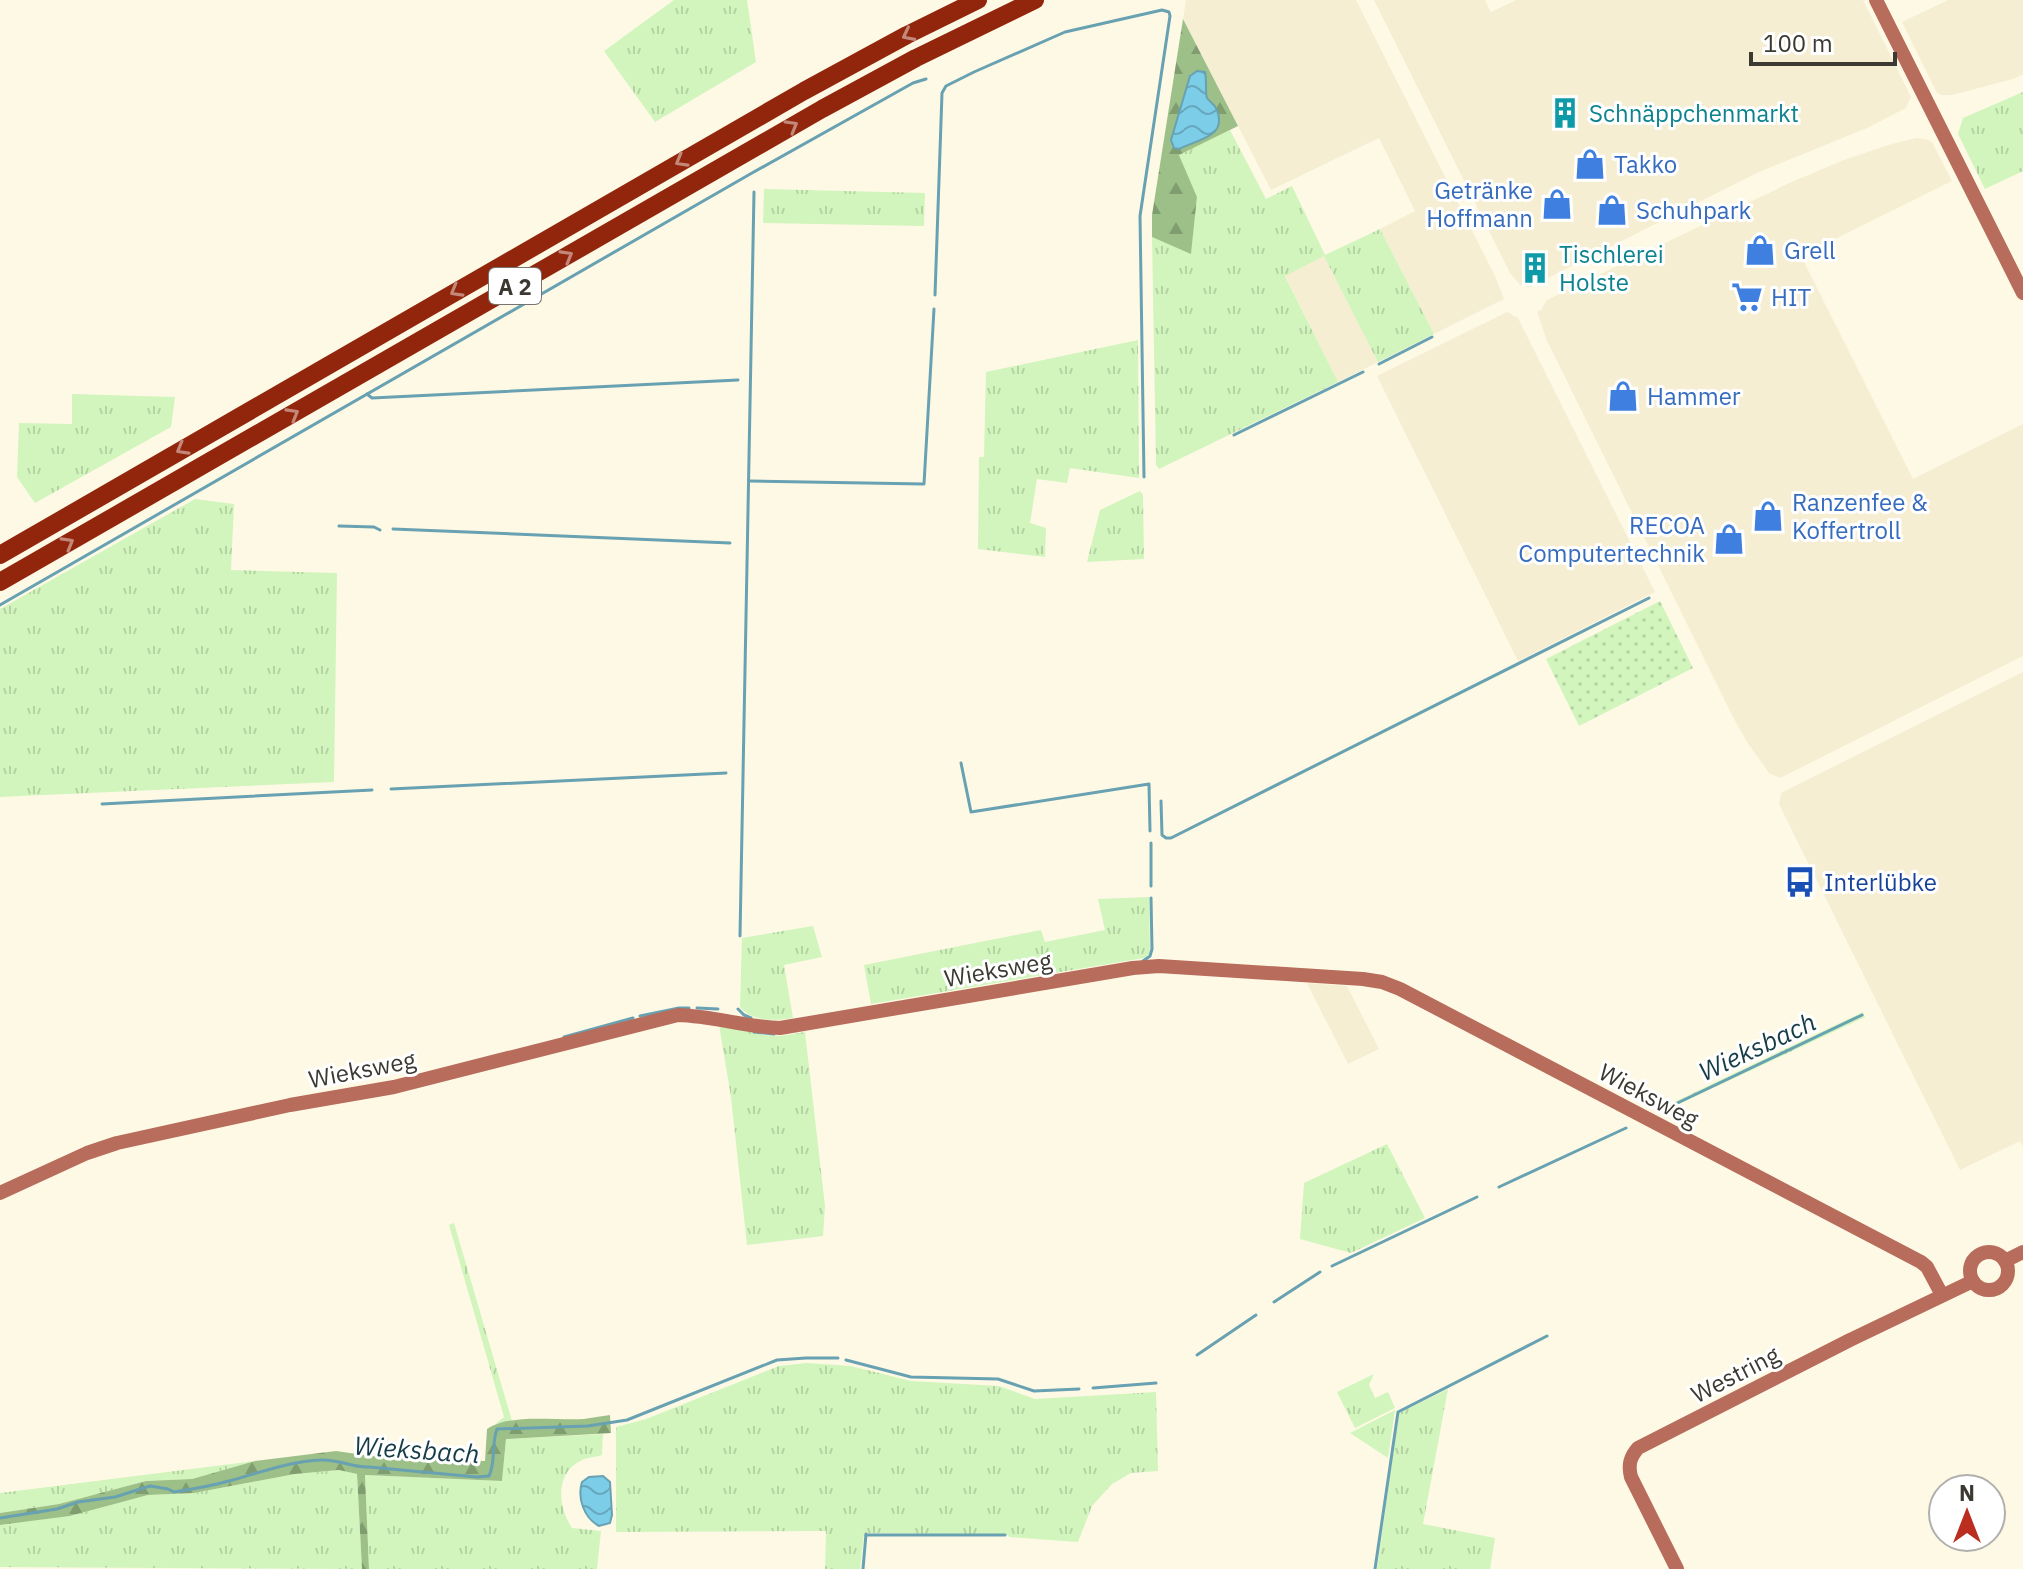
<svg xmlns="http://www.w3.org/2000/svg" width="2023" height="1569" font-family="'IBM Plex Sans',sans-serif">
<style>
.built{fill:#f5eed3}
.grass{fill:url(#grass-tufts)}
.forest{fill:url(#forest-firs)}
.garden{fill:url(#garden-dots)}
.water{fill:url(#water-waves);stroke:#68a1b1;stroke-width:2}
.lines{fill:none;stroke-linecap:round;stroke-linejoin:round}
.stream{stroke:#68a1b1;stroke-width:3}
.secondary{stroke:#b86c5b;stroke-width:14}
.highway{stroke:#92260d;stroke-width:18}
.oneway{stroke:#c3887a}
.labels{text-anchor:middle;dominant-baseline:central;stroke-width:6;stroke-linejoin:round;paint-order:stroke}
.shield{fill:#fff;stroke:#767470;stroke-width:2}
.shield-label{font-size:22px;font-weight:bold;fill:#3b3932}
.culture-label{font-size:24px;fill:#0d838f;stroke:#fff;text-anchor:start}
.shop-label{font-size:24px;fill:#366cbe;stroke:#fff;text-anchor:start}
.transit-label{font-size:24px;fill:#164399;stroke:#fff;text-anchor:start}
.street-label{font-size:24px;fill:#3b3932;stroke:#fff}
.water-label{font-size:26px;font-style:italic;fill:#163c48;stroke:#fff}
</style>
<defs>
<pattern id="grass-tufts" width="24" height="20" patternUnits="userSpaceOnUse" patternTransform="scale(2)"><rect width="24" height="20" fill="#d1f5bd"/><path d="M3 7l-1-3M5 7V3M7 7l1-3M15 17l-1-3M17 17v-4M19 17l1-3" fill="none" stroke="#b4d3a3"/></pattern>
<pattern id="forest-firs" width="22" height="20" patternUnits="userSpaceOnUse" patternTransform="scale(2)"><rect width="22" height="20" fill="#9cc087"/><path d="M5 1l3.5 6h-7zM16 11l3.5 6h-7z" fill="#809d6f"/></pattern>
<pattern id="garden-dots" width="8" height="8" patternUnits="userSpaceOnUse" patternTransform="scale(2)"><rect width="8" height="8" fill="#d1f5bd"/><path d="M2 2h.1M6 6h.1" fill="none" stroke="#b4d3a3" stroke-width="1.8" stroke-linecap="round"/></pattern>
<pattern id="water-waves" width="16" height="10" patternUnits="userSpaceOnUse" patternTransform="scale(2)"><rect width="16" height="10" fill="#7ccde8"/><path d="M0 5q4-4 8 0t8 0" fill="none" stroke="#67a7bd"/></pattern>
</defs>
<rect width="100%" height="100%" fill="#fef9e5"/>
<g class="built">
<path d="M 1186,0 L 1356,0 L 1495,276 L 1504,299 L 1434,334 L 1380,229 L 1415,211 L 1379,138 L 1271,190 L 1183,19 Z"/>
<path d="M 1374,0 L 1485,0 L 1491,12 L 1516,0 L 1863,0 L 1911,97 L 1906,108 L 1867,128 L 1759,172 L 1530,287 L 1520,285 L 1510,273 Z"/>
<path d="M 1948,0 L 2023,0 L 2023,74 L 2013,79 L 1952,95 L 1941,95 L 1937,93 L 1902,22 Z"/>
<path d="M 1916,138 L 1926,139 L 1932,142 L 1952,181 L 1801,256 L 1913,479 L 2023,424 L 2023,656 L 1780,778 L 1769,773 L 1747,742 L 1733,717 L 1547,341 L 1537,312 L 1541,310 L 1547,300 L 1787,184 L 1844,160 L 1888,145 Z"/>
<path d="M 1325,255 L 1378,362 L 1338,382 L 1285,275 Z"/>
<path d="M 1507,312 L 1518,318 L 1655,592 L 1518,661 L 1377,376 Z"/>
<path d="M 2023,672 L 2023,1147 L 2020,1141 L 1960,1170 L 1779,804 L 1781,793 Z"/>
<path d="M 1307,983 L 1347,986 L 1379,1049 L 1348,1064 Z"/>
</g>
<g class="grass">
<path d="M 674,0 L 747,0 L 756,62 L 655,122 L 604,51 Z"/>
<path d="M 2023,92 L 2023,171 L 1985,189 L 1958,134 L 1963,118 Z"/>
<path d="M 1230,130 L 1266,199 L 1292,186 L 1325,255 L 1380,229 L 1434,334 L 1378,362 L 1324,256 L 1285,276 L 1338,382 L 1159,469 L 1156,465 L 1152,237 L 1191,253 L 1197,197 L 1179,155 Z"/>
<path d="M 764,189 L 925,193 L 924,226 L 763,223 Z"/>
<path d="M 1138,340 L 1139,478 L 1070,468 L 1067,483 L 1037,479 L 1030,523 L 1046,528 L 1045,557 L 978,549 L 979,457 L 984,457 L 986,372 Z"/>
<path d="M 72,394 L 175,397 L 171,427 L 35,503 L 17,477 L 19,423 L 72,424 Z"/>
<path d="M 1140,491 L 1143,495 L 1144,559 L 1087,562 L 1100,510 Z"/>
<path d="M 195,499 L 234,504 L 231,570 L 337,573 L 334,782 L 0,797 L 0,609 Z"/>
<path d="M 1149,897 L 1150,949 L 1149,954 L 1144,958 L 871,1004 L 864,965 L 1041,930 L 1045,942 L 1105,930 L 1098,899 Z"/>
<path d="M 813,926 L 822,957 L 784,965 L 793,1018 C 774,1021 753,1022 740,1007 L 742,938 Z"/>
<path d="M 1863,1012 L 1865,1017 L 1664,1111 L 1666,1106 Z"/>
<path d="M 719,1025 L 764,1035 L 780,1036 L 805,1032 L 825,1206 L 823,1236 L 747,1245 L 731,1097 Z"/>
<path d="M 1387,1144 L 1425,1218 L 1351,1253 L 1300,1239 L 1304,1183 Z"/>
<path d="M 454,1223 L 512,1421 L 495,1424 L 504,1417 L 449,1225 Z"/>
<path d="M 807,1363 L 851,1366 L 911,1381 L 999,1386 L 1035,1399 L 1156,1392 L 1158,1471 L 1131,1473 L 1112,1484 L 1092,1506 L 1078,1542 L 1009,1537 L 1008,1535 L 864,1533 L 860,1569 L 825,1569 L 826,1531 L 616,1532 L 616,1427 L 646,1419 L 779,1366 Z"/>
<path d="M 1374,1374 L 1369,1385 L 1375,1398 L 1388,1392 L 1395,1408 L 1355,1428 L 1337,1392 Z"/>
<path d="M 1448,1389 L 1423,1524 L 1495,1538 L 1490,1569 L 1377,1569 L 1399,1413 Z"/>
<path d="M 1395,1410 L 1388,1458 L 1350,1433 Z"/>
<path d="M 603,1434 L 602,1455 C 596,1457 588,1457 582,1460 C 554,1473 558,1507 572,1528 L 601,1531 L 597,1569 L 369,1569 L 365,1475 L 502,1481 L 506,1439 Z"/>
<path d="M 255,1461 L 192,1479 L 146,1481 L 59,1504 L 0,1513 L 0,1493 Z"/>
<path d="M 340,1470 L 357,1474 L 362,1569 L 0,1567 L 0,1525 L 70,1516 L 148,1495 L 194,1493 L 295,1474 Z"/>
</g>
<g class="forest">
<path d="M 1183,19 L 1238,126 L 1179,155 L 1197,197 L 1191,254 L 1152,237 L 1152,215 Z"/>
<path d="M 610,1415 L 611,1433 L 506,1439 L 502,1481 L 365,1475 L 369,1569 L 362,1569 L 357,1474 L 339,1470 L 295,1474 L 194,1493 L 148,1495 L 70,1516 L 0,1525 L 0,1513 L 59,1504 L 146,1481 L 192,1479 L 255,1461 L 336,1451 L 371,1456 L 485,1461 L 487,1429 C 510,1413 556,1421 584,1419 C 592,1418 601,1416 610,1415 Z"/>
</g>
<path class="garden" d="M 1660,601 L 1693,668 L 1579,726 L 1546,659 Z"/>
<g class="water">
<path d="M 1197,71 L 1205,72 C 1207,79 1205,94 1207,98 C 1210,102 1214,104 1216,108 C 1229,137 1198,139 1179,149 L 1174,148 L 1171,140 L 1190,76 Z"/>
<path d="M 603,1476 L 610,1482 L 612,1515 L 610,1523 L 599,1526 C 584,1518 577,1498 582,1482 L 589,1477 Z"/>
</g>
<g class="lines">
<g class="stream">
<path d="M 935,295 L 942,93 L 946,86 L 974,72 L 1065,32 L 1162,10 L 1169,12 L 1170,16 L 1140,216 L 1144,477"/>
<path d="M 1379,364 L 1432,337"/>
<path d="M 367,394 L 372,398 L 738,380"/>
<path d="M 1234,435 L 1363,372"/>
<path d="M 749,481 L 924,484 L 934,309"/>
<path d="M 339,526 L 374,527 L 380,530"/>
<path d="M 393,529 L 730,543"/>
<path d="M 0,605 L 752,173 L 913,83 L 926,79"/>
<path d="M 961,763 L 971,812 L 1149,784 L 1150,831"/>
<path d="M 391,789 L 726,773"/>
<path d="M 1161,801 L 1162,835 L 1166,838 L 1171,838 L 1649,598"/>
<path d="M 102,804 L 372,790"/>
<path d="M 1151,843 L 1151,886"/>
<path d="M 740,936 L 754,192"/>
<path d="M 1143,961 L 1150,956 L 1152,949 L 1151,898"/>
<path d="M 697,1008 L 718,1009"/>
<path d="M 738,1009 L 744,1015 L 751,1018"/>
<path d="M 640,1016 L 679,1008 L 689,1008"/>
<path d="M 754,1032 L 774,1034"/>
<path d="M 564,1037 L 633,1018"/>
<path d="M 1667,1108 L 1862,1015"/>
<path d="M 1499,1187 L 1626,1128"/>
<path d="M 1332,1266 L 1477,1197"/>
<path d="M 1274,1302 L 1320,1272"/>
<path d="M 1197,1355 L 1256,1315"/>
<path d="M 846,1360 L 911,1377 L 998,1379 L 1034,1391 L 1079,1389"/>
<path d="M 1093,1388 L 1156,1383"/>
<path d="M 0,1518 L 57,1509 L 78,1502 L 115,1497 L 150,1486 L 168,1489 L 174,1492 C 193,1489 211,1486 229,1481 C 259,1473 290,1461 321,1460 C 339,1459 352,1468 369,1467 L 477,1477 L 489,1476 C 496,1462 491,1445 497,1429 L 588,1426 L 627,1420 L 777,1360 L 806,1358 L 838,1358"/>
<path d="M 866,1535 L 1005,1535"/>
<path d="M 863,1569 L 866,1534"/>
<path d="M 1375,1569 L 1398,1412 L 1547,1336"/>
</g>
<g class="secondary">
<path d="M 1876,0 L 2023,293"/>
<path d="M 0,1193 L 87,1153 L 117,1143 L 290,1105 L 394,1087 L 678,1015 C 713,1016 746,1027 780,1028 L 1133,968 L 1159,966 L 1363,979 L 1382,982 L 1400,989 L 1921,1262 L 1927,1267 L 1942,1295"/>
<circle cx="1989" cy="1271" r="19"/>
<path d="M 2005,1261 L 2023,1252"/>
<path d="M 1677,1569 L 1631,1477 C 1628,1465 1630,1457 1638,1448 L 1850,1340 L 1973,1281"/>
</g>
<g class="highway">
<path d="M 0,555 L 804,91 L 907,35 L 978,0"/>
<path d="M 0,582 L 822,109 L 916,58 L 1035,0"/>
</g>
</g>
<defs><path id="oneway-chevron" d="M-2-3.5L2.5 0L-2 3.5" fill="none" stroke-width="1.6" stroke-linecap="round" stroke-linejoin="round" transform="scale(2)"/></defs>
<g class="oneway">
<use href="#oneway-chevron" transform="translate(908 35) rotate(153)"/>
<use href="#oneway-chevron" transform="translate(792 126) rotate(-30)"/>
<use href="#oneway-chevron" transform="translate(681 161) rotate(150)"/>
<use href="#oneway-chevron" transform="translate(567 256) rotate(-30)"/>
<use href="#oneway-chevron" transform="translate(456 291) rotate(150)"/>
<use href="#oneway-chevron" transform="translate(293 414) rotate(-30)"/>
<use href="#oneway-chevron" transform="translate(182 449) rotate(150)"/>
<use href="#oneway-chevron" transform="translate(68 543) rotate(-30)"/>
</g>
<defs>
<symbol id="building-bare" viewBox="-9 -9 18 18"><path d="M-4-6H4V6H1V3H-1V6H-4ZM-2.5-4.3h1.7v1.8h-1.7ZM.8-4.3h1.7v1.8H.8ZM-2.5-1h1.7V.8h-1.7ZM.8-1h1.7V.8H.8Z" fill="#0f9aa8" stroke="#fff" stroke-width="2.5" paint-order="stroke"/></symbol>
<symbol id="shop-bare" viewBox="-9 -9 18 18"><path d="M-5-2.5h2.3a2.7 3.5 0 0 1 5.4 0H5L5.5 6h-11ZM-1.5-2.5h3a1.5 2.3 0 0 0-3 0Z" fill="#3f7fe0" stroke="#fff" stroke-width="2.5" paint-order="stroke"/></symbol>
<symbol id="supermarket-bare" viewBox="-9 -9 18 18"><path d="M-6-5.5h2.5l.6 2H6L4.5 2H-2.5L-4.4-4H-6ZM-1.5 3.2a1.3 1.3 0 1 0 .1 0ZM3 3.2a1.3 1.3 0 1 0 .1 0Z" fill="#3f7fe0" stroke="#fff" stroke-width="2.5" paint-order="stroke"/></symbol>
<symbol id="bus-bare" viewBox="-9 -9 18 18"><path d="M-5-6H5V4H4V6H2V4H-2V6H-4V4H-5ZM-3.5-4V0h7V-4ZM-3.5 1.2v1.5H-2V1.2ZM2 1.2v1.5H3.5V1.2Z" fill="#1a4fb4" stroke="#fff" stroke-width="2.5" paint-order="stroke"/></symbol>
</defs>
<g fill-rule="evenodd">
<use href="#building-bare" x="1543" y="91" width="44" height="44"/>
<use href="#shop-bare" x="1568" y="142" width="44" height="44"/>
<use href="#shop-bare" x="1535" y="182" width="44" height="44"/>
<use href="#shop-bare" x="1590" y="188" width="44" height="44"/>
<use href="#shop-bare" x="1738" y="228" width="44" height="44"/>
<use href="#building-bare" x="1513" y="246" width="44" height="44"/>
<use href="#supermarket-bare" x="1725" y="275" width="44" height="44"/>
<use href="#shop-bare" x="1601" y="374" width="44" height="44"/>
<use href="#shop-bare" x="1746" y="494" width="44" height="44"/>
<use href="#shop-bare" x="1707" y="517" width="44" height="44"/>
<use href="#bus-bare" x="1778" y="860" width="44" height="44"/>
</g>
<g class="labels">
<rect class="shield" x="489" y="268" width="52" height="36" rx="6"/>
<g class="shield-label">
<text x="515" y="286">A 2</text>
</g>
<g class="culture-label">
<text x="1589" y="113">Schnäppchenmarkt</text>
<text x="1559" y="254">Tischlerei<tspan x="1559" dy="28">Holste</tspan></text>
</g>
<g class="shop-label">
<text x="1614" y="164">Takko</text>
<text x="1533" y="190" text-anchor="end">Getränke<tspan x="1533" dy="28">Hoffmann</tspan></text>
<text x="1636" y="210">Schuhpark</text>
<text x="1784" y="250">Grell</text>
<text x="1771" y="297">HIT</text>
<text x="1647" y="396">Hammer</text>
<text x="1792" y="502">Ranzenfee &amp;<tspan x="1792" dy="28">Koffertroll</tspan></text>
<text x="1705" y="525" text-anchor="end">RECOA<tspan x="1705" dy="28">Computertechnik</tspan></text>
</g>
<g class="transit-label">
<text x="1824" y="882">Interlübke</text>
</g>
<g class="street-label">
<text transform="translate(998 969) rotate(-10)">Wieksweg</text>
<text transform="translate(362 1069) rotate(-11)">Wieksweg</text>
<text transform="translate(1649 1095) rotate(28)">Wieksweg</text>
<text transform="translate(1735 1374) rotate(-27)">Westring</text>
</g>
<g class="water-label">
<text transform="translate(1757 1046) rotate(-25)">Wieksbach</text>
<text transform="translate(417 1449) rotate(4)">Wieksbach</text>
</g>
</g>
<g transform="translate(1967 1513)"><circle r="38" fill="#ffffff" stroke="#b1b0ad" stroke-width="2"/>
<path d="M0-6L14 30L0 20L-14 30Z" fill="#bb2e1f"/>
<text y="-12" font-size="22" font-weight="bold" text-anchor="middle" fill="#3b3932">N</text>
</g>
<path d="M1751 52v12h144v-12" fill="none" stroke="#3b3932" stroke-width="4"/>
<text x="1763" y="52" font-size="24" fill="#3b3932" stroke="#ffffff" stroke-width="6" paint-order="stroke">100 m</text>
</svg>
